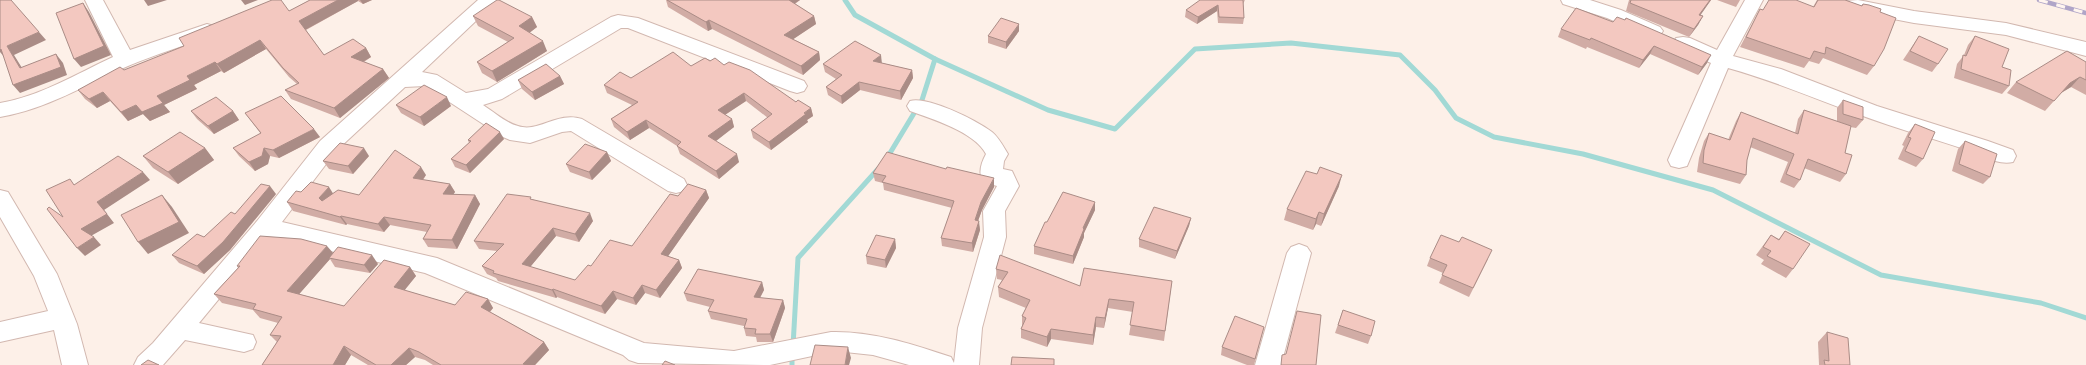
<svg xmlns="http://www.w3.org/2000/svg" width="2086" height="365" font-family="'Source Sans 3',sans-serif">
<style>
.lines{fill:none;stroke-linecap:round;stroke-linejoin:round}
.stream{stroke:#a2d9d5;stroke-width:5}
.minor-casing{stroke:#d2b8b0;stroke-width:2}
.minor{fill:#fff;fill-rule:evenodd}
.rail-casing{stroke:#b0a5c8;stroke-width:4.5}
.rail{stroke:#fff5ef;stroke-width:3;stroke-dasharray:9;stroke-linecap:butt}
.wall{fill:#d1aca5}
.shaded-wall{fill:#aa8c86}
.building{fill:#f3c8c0;stroke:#aa8c86}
</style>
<rect width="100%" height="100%" fill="#fdf0e8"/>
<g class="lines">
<g class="stream">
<path d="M 845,0 L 855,15 L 935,59 L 1048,110 L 1115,129 L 1195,49 L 1291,43 L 1400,55 L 1435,90 L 1456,118 L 1494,137 L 1583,154 L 1713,190 L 1881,275 L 2041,303 L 2086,318"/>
<path d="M 887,158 L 922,100 L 935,59"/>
<path d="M 793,346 L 798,258 L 878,169"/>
<path d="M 792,354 L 792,365"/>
</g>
<defs>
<g id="minor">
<path d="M 85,0 L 103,0 L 130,50 L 207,24 L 214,26 L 217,30 L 214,34 C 185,46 156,54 128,66 C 85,85 47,109 0,117 L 0,103 C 41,96 76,74 113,57 Z"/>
<path d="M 478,0 L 498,0 L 422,72 L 437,75 L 466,93 L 488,89 L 611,17 L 618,15 L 638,18 L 804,81 L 807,86 L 804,91 L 797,93 L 790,91 L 628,28 L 621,28 L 502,99 L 483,105 C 494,112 506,123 518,126 C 539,133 557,111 582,119 L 684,179 L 687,185 L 684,191 L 676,193 L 668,191 L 571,131 L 562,132 L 530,143 L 510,140 L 503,137 L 425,86 L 405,87 L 336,151 L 282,222 L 437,258 L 644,343 L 734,351 L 831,332 C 872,331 912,344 951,357 L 954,363 L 958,328 L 984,237 L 983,211 L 997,186 L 983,182 C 978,173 981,163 986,154 C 975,132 932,119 910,111 L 907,106 L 910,101 C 928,96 976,120 992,132 C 999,138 1003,146 1008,154 L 1004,161 L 1003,169 L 1012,171 L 1019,186 L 1005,211 L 1006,237 L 982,328 L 979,365 L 909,365 L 873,355 L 845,352 L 831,352 L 770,365 L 638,363 L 629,360 L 623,355 L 425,273 L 270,237 L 199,323 L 253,335 L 256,342 L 253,349 L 244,352 L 185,340 L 163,365 L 134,365 L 138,357 L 153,343 L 257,221 L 320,141 Z"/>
<path d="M 1561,0 L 1590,0 L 1621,10 L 1660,27 L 1663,31 L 1660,35 L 1653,37 L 1646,35 L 1607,18 L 1563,4 Z"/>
<path d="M 1745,0 L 1763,0 L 1733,56 L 1781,69 L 1877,106 L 1988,141 L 2013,150 L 2016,156 L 2013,162 C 1997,166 1977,153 1961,148 C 1928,137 1895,128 1863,116 C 1818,100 1775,81 1728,68 L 1687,166 L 1679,168 L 1671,166 L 1668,160 L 1711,63 L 1676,48 L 1673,43 L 1676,38 L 1683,37 L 1690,38 L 1717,50 Z"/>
<path d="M 1858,0 L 1914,11 L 2006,23 L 2086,42 L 2086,56 L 2006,35 L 1914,23 L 1852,11 L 1845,9 L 1843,5 L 1845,1 Z"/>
<path d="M 0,190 L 8,192 L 57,274 L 77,324 L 88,365 L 62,365 L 54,330 L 0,342 L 0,322 L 48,311 L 34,276 L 0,217 Z"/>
<path d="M 1299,244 L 1307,247 L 1311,253 L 1281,365 L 1255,365 L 1287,253 L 1291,247 Z"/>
</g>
</defs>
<use href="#minor" class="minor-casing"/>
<use href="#minor" class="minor"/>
<defs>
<path id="rail" d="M 2039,0 L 2086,13"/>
</defs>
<use href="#rail" class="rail-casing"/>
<use href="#rail" class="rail"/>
</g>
<g class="wall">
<path d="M 310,0 L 372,0 L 363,4 L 358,1 L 306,30 L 324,55 L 366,48 L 371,57 L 364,62 L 383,69 L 389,78 L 340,118 L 291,99 L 285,90 L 297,84 L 289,77 L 266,49 L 224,73 L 221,71 L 194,85 L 197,89 L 164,105 L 170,112 L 150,121 L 143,114 L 128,121 L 110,101 L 97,108 L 85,99 L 78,90 L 124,70 L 289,11 Z"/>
<path d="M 666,0 L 800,0 L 795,4 L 814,16 L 816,24 L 793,39 L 819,52 L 820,60 L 803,75 L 712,29 L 708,31 L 668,7 Z"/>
<path d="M 1245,0 L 1243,4 L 1244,18 L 1243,24 L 1218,23 L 1217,11 L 1197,24 L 1185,17 L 1186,10 Z"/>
<path d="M 1629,0 L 1711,0 L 1700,15 L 1703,16 L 1698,25 L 1689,37 L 1626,11 Z"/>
<path d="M 1717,0 L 1740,0 L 1736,7 Z"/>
<path d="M 1817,0 L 1845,0 L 1861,6 L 1863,4 L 1880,12 L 1874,66 L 1867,75 L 1823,58 L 1819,64 L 1809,61 L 1804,68 L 1740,47 L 1760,9 L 1763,10 L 1813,7 Z"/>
<path d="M 473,16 L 532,17 L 537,27 L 529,33 L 547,51 L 497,82 L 482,73 L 477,62 L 508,42 L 478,26 Z"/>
<path d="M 1626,18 L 1707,63 L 1698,75 L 1650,54 L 1639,68 L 1587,47 L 1586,49 L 1558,37 L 1561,29 L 1625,20 Z"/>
<path d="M 1019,31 L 1006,49 L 988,43 L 988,36 Z"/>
<path d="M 1919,36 L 1938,64 L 1932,72 L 1903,60 Z"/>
<path d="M 1975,36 L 2002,67 L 2009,86 L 2002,94 L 1954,78 L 1957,64 L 1964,55 L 1968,45 Z"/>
<path d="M 710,61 L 724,65 L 796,102 L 811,108 L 813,116 L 807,120 L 808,122 L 771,150 L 753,138 L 751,130 L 768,118 L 746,101 L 725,115 L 732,119 L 734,127 L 715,141 L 739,162 L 719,179 L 680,154 L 677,146 L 649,128 L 630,140 L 614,127 L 611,119 L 632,105 L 607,93 L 604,85 L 631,78 L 691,66 Z"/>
<path d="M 2086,62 L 2086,95 L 2071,87 L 2061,93 L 2045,111 L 2007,93 L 2016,82 Z"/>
<path d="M 882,63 L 912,70 L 913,78 L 901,100 L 860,90 L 842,104 L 828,95 L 826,87 L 836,79 L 825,72 L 823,64 Z"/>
<path d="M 560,76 L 564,84 L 535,100 L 522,89 L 518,80 Z"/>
<path d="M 1843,100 L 1863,120 L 1856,128 L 1850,127 L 1845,153 L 1846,174 L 1840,182 L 1804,168 L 1800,180 L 1794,188 L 1780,182 L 1788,162 L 1750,147 L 1747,160 L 1746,175 L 1740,184 L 1697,172 L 1699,158 L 1704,141 L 1709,133 L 1728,140 L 1736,121 L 1741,112 L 1795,133 L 1798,119 L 1804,110 L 1837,121 L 1837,108 Z"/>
<path d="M 396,105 L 451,106 L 424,126 L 401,113 Z"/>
<path d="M 191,111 L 233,111 L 239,120 L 214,134 L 197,119 Z"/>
<path d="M 245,113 L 320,137 L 279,158 L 270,156 L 268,164 L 255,171 L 239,156 L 233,148 L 261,134 Z"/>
<path d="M 1915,124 L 1923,159 L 1916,167 L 1898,159 L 1904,146 L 1902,145 L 1908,133 Z"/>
<path d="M 504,139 L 470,173 L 455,167 L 451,159 L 469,143 L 468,140 Z"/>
<path d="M 1965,141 L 1990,177 L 1983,184 L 1952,171 L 1958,149 Z"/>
<path d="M 205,148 L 214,160 L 178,184 L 153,168 L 143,156 Z"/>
<path d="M 607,152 L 611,161 L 592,180 L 570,172 L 566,164 Z"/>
<path d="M 369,156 L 353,174 L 329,169 L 323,161 Z"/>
<path d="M 873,173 L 994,187 L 982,210 L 978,221 L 980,230 L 973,252 L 942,246 L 941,238 L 952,208 L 884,190 L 883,183 L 875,181 Z"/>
<path d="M 426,175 L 423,180 L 450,184 L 455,192 L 453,194 L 475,195 L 480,204 L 457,249 L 428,247 L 423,239 L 427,232 L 390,225 L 384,232 L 347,224 L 346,225 L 293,211 L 287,202 L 301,192 L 359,195 Z"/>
<path d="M 1339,186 L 1321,226 L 1316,224 L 1313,230 L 1284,220 L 1287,209 Z"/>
<path d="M 706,190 L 709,198 L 668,256 L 679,260 L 682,268 L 660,298 L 645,293 L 636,305 L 617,299 L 605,314 L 557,297 L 556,298 L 498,281 L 496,278 L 487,274 L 482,266 L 497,251 L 479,249 L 474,241 L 532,199 L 593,221 L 579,242 L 556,236 L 530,267 L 575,280 L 591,266 L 632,246 L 678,196 Z"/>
<path d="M 276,194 L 230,250 L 204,274 L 179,263 L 172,255 L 204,237 L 235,214 Z"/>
<path d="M 1095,202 L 1095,210 L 1084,233 L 1084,237 L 1073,264 L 1034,254 L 1034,246 L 1047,222 Z"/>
<path d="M 1191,218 L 1189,226 L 1175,259 L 1139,247 L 1139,239 Z"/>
<path d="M 1785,231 L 1793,269 L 1786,278 L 1761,264 L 1764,260 L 1756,255 L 1771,235 L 1779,239 Z"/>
<path d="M 895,239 L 896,248 L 886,268 L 867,264 L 866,256 Z"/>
<path d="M 1459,242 L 1488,259 L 1469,297 L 1439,283 L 1443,273 L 1427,266 L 1430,258 Z"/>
<path d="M 333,253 L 378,264 L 370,273 L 335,267 L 330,259 L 299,294 L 344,306 L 410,267 L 416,276 L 404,290 L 455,305 L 488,299 L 493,308 L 490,312 L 544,342 L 549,350 L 535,365 L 433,365 L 425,360 L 415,357 L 406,365 L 368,365 L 351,355 L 345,365 L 262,365 L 277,342 L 270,335 L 278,323 L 260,318 L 253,310 L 222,303 L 214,294 L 238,268 L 237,266 Z"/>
<path d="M 996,269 L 1080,286 L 1172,281 L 1164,341 L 1129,335 L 1133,312 L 1108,308 L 1104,328 L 1096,327 L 1093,345 L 1051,339 L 1047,347 L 1021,338 L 1021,329 L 1022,326 L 1022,316 L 1026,308 L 999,297 L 998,287 L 1002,280 L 997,279 Z"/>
<path d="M 762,282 L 764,290 L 760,298 L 783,300 L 785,308 L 773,342 L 757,342 L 756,337 L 746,336 L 744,328 L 744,326 L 711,319 L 708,311 L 710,307 L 687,301 L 684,293 Z"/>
<path d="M 1343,310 L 1371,336 L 1368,344 L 1335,333 Z"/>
<path d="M 1264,327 L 1254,365 L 1247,365 L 1221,355 L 1222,347 Z"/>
<path d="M 1827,332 L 1850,365 L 1819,365 L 1818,342 Z"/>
</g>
<g class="shaded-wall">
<path d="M 144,0 L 167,0 L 148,6 Z"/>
<path d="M 241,0 L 258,0 L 245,5 Z"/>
<path d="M 338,0 L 358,0 L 358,1 L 305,30 L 299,21 Z"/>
<path d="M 360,0 L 372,0 L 363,4 Z"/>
<path d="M 787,0 L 800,0 L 789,7 Z"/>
<path d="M 1710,0 L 1711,0 L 1695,23 L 1699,15 Z"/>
<path d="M 83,3 L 89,12 L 111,55 L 81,67 L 74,59 Z"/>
<path d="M 1218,5 L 1217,11 L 1197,24 L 1198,17 Z"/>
<path d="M 814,16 L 816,24 L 786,44 L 784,35 Z"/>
<path d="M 1703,16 L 1698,25 L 1689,37 L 1694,29 Z"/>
<path d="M 532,17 L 537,27 L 524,37 L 519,26 Z"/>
<path d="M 709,20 L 712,29 L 708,31 L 706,22 Z"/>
<path d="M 1019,24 L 1019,31 L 1006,49 L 1006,42 Z"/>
<path d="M 39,32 L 46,40 L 14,55 L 27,76 L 20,68 L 7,46 Z"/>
<path d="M 260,40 L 266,49 L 224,73 L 217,64 Z"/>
<path d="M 543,41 L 547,51 L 497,82 L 492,71 Z"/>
<path d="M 1654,46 L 1650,54 L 1639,68 L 1643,60 Z"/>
<path d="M 366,48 L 371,57 L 356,66 L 351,57 Z"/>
<path d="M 1,49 L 6,59 L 0,52 L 0,50 Z"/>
<path d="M 819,52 L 820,60 L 803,75 L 801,66 Z"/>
<path d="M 56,54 L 63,63 L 67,75 L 20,93 L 13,85 Z"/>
<path d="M 881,55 L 882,64 L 873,61 Z"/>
<path d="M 1711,55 L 1707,63 L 1698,75 L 1702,67 Z"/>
<path d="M 215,62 L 221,71 L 194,85 L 197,89 L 164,105 L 170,112 L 150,121 L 143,114 L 128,121 L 121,112 L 157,96 L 187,76 Z"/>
<path d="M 383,69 L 389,78 L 340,118 L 334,108 Z"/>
<path d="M 912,70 L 913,78 L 901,100 L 900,91 Z"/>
<path d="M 560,76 L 564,84 L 535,100 L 532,92 Z"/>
<path d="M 2080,77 L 2071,87 L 2061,93 L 2070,83 Z"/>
<path d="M 859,82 L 860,90 L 842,104 L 841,96 Z"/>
<path d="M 103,92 L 110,101 L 97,108 L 89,99 Z"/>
<path d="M 744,93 L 746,101 L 720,118 L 718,110 Z"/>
<path d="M 447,97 L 451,106 L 424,126 L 420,117 Z"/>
<path d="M 811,108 L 813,116 L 807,120 L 808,122 L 771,150 L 769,142 Z"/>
<path d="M 233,111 L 239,120 L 214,134 L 208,126 Z"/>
<path d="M 732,119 L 734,127 L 711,145 L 708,136 Z"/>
<path d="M 646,120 L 649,128 L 630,140 L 627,132 Z"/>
<path d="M 314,129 L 320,137 L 279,158 L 273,150 Z"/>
<path d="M 500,132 L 504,139 L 470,173 L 466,165 Z"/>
<path d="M 205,148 L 214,160 L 178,184 L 168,172 Z"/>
<path d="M 264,148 L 270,156 L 268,164 L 255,171 L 249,162 Z"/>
<path d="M 364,148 L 369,156 L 353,174 L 348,166 Z"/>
<path d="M 607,152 L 611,161 L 592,180 L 589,172 Z"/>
<path d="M 737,154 L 739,162 L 719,179 L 716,171 Z"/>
<path d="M 421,167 L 426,175 L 418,186 L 413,178 Z"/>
<path d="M 143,172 L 150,180 L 104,210 L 114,223 L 89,237 L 81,229 L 97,202 Z"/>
<path d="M 1342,175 L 1339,186 L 1321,226 L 1324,214 Z"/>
<path d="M 994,178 L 994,187 L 982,210 L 975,229 L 975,220 L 981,202 Z"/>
<path d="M 450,184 L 455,192 L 448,202 L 443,194 Z"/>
<path d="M 270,186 L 276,194 L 230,250 L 204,274 L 197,266 Z"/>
<path d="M 329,187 L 334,195 L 325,206 L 319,198 Z"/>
<path d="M 706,190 L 709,198 L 664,262 L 661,254 Z"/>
<path d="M 162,195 L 172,207 L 189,233 L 148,254 L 138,242 Z"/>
<path d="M 475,195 L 480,204 L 457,249 L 452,240 Z"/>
<path d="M 1095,202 L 1095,210 L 1084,233 L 1084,237 L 1073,264 L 1073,256 L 1083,228 Z"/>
<path d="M 1319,212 L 1316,224 L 1313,230 L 1316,219 Z"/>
<path d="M 590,213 L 593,221 L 579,242 L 575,234 Z"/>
<path d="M 341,216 L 347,224 L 346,225 L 340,217 Z"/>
<path d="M 384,217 L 390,225 L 384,232 L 378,224 Z"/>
<path d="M 1191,218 L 1189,226 L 1175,259 L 1177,251 Z"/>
<path d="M 979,221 L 980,230 L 973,252 L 972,243 Z"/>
<path d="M 553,228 L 556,236 L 526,272 L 522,264 Z"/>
<path d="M 94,237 L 101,245 L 85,256 L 77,248 Z"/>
<path d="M 895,239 L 896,248 L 886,268 L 885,260 Z"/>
<path d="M 327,246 L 334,254 L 329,258 L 330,259 L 294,300 L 287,291 Z"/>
<path d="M 372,255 L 378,264 L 370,273 L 364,265 Z"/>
<path d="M 679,260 L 682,268 L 660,298 L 656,290 Z"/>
<path d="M 410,267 L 416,276 L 400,296 L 394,287 Z"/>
<path d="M 762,282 L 764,290 L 756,305 L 754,297 Z"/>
<path d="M 642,285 L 645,293 L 636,305 L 633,298 Z"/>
<path d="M 553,289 L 557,297 L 556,298 L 552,290 Z"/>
<path d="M 613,291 L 617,299 L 605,314 L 601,306 Z"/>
<path d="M 488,299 L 493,308 L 487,315 L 481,307 Z"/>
<path d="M 1109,299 L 1108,308 L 1104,328 L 1105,318 Z"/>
<path d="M 783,300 L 785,308 L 773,342 L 770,334 Z"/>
<path d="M 1096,317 L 1096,327 L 1093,345 L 1093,335 Z"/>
<path d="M 1051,329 L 1051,339 L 1047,347 L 1047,337 Z"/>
<path d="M 544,342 L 549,350 L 535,365 L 524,365 L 523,364 Z"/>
<path d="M 344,346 L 351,355 L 345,365 L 333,365 Z"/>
<path d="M 848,347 L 851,358 L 849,365 L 845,365 Z"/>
<path d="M 409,348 L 415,357 L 406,365 L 391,365 Z"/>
</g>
<g class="building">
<path d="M 0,0 L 11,0 L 39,32 L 7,46 L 20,68 L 56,54 L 61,67 L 13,85 L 1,49 L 0,50 Z"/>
<path d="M 272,0 L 281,0 L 289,11 L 310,0 L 338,0 L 299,21 L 324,55 L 353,39 L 366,48 L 351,57 L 383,69 L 334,108 L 285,90 L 299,83 L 283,68 L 260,40 L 217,64 L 215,62 L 187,76 L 190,80 L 157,96 L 163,103 L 142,112 L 136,105 L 121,112 L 103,92 L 89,99 L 78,90 L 120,67 L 124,70 L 184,46 L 179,38 Z"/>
<path d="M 497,0 L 499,0 L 532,17 L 519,26 L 543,41 L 492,71 L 477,62 L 514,38 L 473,16 Z"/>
<path d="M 667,0 L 789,0 L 814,16 L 784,35 L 819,52 L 801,66 L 709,20 L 706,22 Z"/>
<path d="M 1200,0 L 1243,0 L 1244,18 L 1219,17 L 1218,5 L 1198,17 L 1186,10 Z"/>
<path d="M 1631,0 L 1710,0 L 1699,15 L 1703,16 L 1694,29 L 1630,3 Z"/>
<path d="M 1769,0 L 1796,0 L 1814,7 L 1818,0 L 1845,0 L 1862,6 L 1863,4 L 1869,5 L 1881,9 L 1880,12 L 1896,18 L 1884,49 L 1874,66 L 1826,47 L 1825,54 L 1814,51 L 1810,59 L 1746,37 L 1760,9 L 1763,10 Z"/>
<path d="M 83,3 L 104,46 L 74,59 L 56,13 Z"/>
<path d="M 1576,8 L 1613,22 L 1617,17 L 1625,20 L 1626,18 L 1711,55 L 1702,67 L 1654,46 L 1643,60 L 1591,38 L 1590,40 L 1561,29 Z"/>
<path d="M 1001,18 L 1019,24 L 1006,42 L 988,36 Z"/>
<path d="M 1919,36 L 1948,49 L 1938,64 L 1910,51 Z"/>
<path d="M 1975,36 L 2009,49 L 2002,67 L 2011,70 L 2009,86 L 1961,69 L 1963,55 L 1966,56 Z"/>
<path d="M 855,41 L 881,55 L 873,61 L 912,70 L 900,91 L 859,82 L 841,96 L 826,87 L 842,75 L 823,64 Z"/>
<path d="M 2067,51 L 2086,62 L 2086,80 L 2080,77 L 2070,83 L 2054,101 L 2016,82 Z"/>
<path d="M 673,52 L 691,66 L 705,58 L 710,61 L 715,58 L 724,65 L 729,62 L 750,70 L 796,102 L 798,100 L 811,108 L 804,113 L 806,114 L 769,142 L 751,130 L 772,114 L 744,93 L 718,110 L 732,119 L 708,136 L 737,154 L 716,171 L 677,146 L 681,142 L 646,120 L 627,132 L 611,119 L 638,102 L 604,85 L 620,72 L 631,78 Z"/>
<path d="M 546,64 L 560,76 L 532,92 L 518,80 Z"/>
<path d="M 424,85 L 447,97 L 420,117 L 396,105 Z"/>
<path d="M 281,96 L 314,129 L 273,150 L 264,148 L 262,156 L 249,162 L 233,148 L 261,133 L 245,113 Z"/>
<path d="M 216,97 L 233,111 L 208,126 L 191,111 Z"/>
<path d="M 1843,100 L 1863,107 L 1863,120 L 1843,114 Z"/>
<path d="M 1804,110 L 1851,126 L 1845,153 L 1852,155 L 1846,174 L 1808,159 L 1800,180 L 1786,174 L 1794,154 L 1753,138 L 1747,160 L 1746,175 L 1703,163 L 1704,150 L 1709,133 L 1730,140 L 1741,112 L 1798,134 Z"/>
<path d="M 486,123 L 500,132 L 466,165 L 451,159 L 471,141 L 468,140 Z"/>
<path d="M 1915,124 L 1935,132 L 1923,159 L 1905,151 L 1911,138 L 1908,137 Z"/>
<path d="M 180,132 L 205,148 L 168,172 L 143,156 Z"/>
<path d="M 1965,141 L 1997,154 L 1990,177 L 1959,164 Z"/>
<path d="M 340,143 L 364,148 L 348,166 L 323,161 Z"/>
<path d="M 585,144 L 607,152 L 589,172 L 566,164 Z"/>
<path d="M 395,150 L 421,167 L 413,178 L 450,184 L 443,194 L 475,195 L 452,240 L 423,239 L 431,225 L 384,217 L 378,224 L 341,216 L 340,217 L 287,202 L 296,191 L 301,192 L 311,182 L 329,187 L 319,198 L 322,201 L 338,190 L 359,195 Z"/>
<path d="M 887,152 L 946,169 L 947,167 L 994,178 L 981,202 L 975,220 L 979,221 L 972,243 L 941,238 L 954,201 L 882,182 L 886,176 L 873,173 Z"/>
<path d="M 118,156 L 143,172 L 97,202 L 107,214 L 81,229 L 94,237 L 77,248 L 47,209 L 49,207 L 63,217 L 46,190 L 70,179 L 74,185 Z"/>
<path d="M 1320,167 L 1342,175 L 1324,214 L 1319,212 L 1316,219 L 1287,209 L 1306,171 L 1317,174 Z"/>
<path d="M 261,184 L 270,186 L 223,242 L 197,266 L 172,255 L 197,234 L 204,237 L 231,212 L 235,214 Z"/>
<path d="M 688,184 L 706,190 L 661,254 L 679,260 L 656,290 L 642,285 L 633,298 L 613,291 L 601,306 L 553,289 L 552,290 L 493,273 L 494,271 L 482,266 L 504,244 L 474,241 L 507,194 L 531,197 L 530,199 L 590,213 L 575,234 L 553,228 L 522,264 L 575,280 L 588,265 L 591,266 L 610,240 L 632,246 L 670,194 L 678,196 Z"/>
<path d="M 1063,192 L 1095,202 L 1083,228 L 1084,229 L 1073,256 L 1034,246 L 1045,222 L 1047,222 Z"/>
<path d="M 162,195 L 179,222 L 138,242 L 121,215 Z"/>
<path d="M 1154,207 L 1191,218 L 1177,251 L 1139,239 Z"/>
<path d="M 1785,231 L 1810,244 L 1793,269 L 1767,256 L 1771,251 L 1763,247 L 1771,235 L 1779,240 Z"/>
<path d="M 876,235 L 895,239 L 885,260 L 866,256 Z"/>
<path d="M 1441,235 L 1459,242 L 1462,237 L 1492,250 L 1473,288 L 1442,275 L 1447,265 L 1430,258 Z"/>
<path d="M 260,236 L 301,239 L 327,246 L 287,291 L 344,306 L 384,260 L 410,267 L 394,287 L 455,305 L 466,292 L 488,299 L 481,307 L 544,342 L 523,364 L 527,365 L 441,365 L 419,352 L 409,348 L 391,365 L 376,365 L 344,346 L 333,365 L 262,365 L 281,336 L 270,335 L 282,317 L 253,309 L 256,304 L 214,294 L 240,266 L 237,266 Z"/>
<path d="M 338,247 L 372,255 L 364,265 L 329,258 Z"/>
<path d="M 1000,255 L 1080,286 L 1084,268 L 1172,281 L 1165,331 L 1130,325 L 1134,302 L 1109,299 L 1105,318 L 1096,317 L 1093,335 L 1051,329 L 1047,337 L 1021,329 L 1026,318 L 1022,316 L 1030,300 L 998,287 L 1008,272 L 996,269 Z"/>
<path d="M 698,269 L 762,282 L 754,297 L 783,300 L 770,334 L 755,334 L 756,329 L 744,328 L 747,319 L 708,311 L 714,300 L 684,293 Z"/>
<path d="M 1343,310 L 1375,321 L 1371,336 L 1338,325 Z"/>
<path d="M 1297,311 L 1321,315 L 1316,365 L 1281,365 L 1282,355 L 1286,354 Z"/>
<path d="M 1235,316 L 1264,327 L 1255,359 L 1222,347 Z"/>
<path d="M 1827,332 L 1848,338 L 1850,365 L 1825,365 L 1824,360 L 1829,361 Z"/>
<path d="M 815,345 L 848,347 L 845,365 L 810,365 Z"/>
<path d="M 1012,357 L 1054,359 L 1054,365 L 1011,365 Z"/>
<path d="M 148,360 L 159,365 L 141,365 Z"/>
<path d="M 665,361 L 675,365 L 662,365 Z"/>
</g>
</svg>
